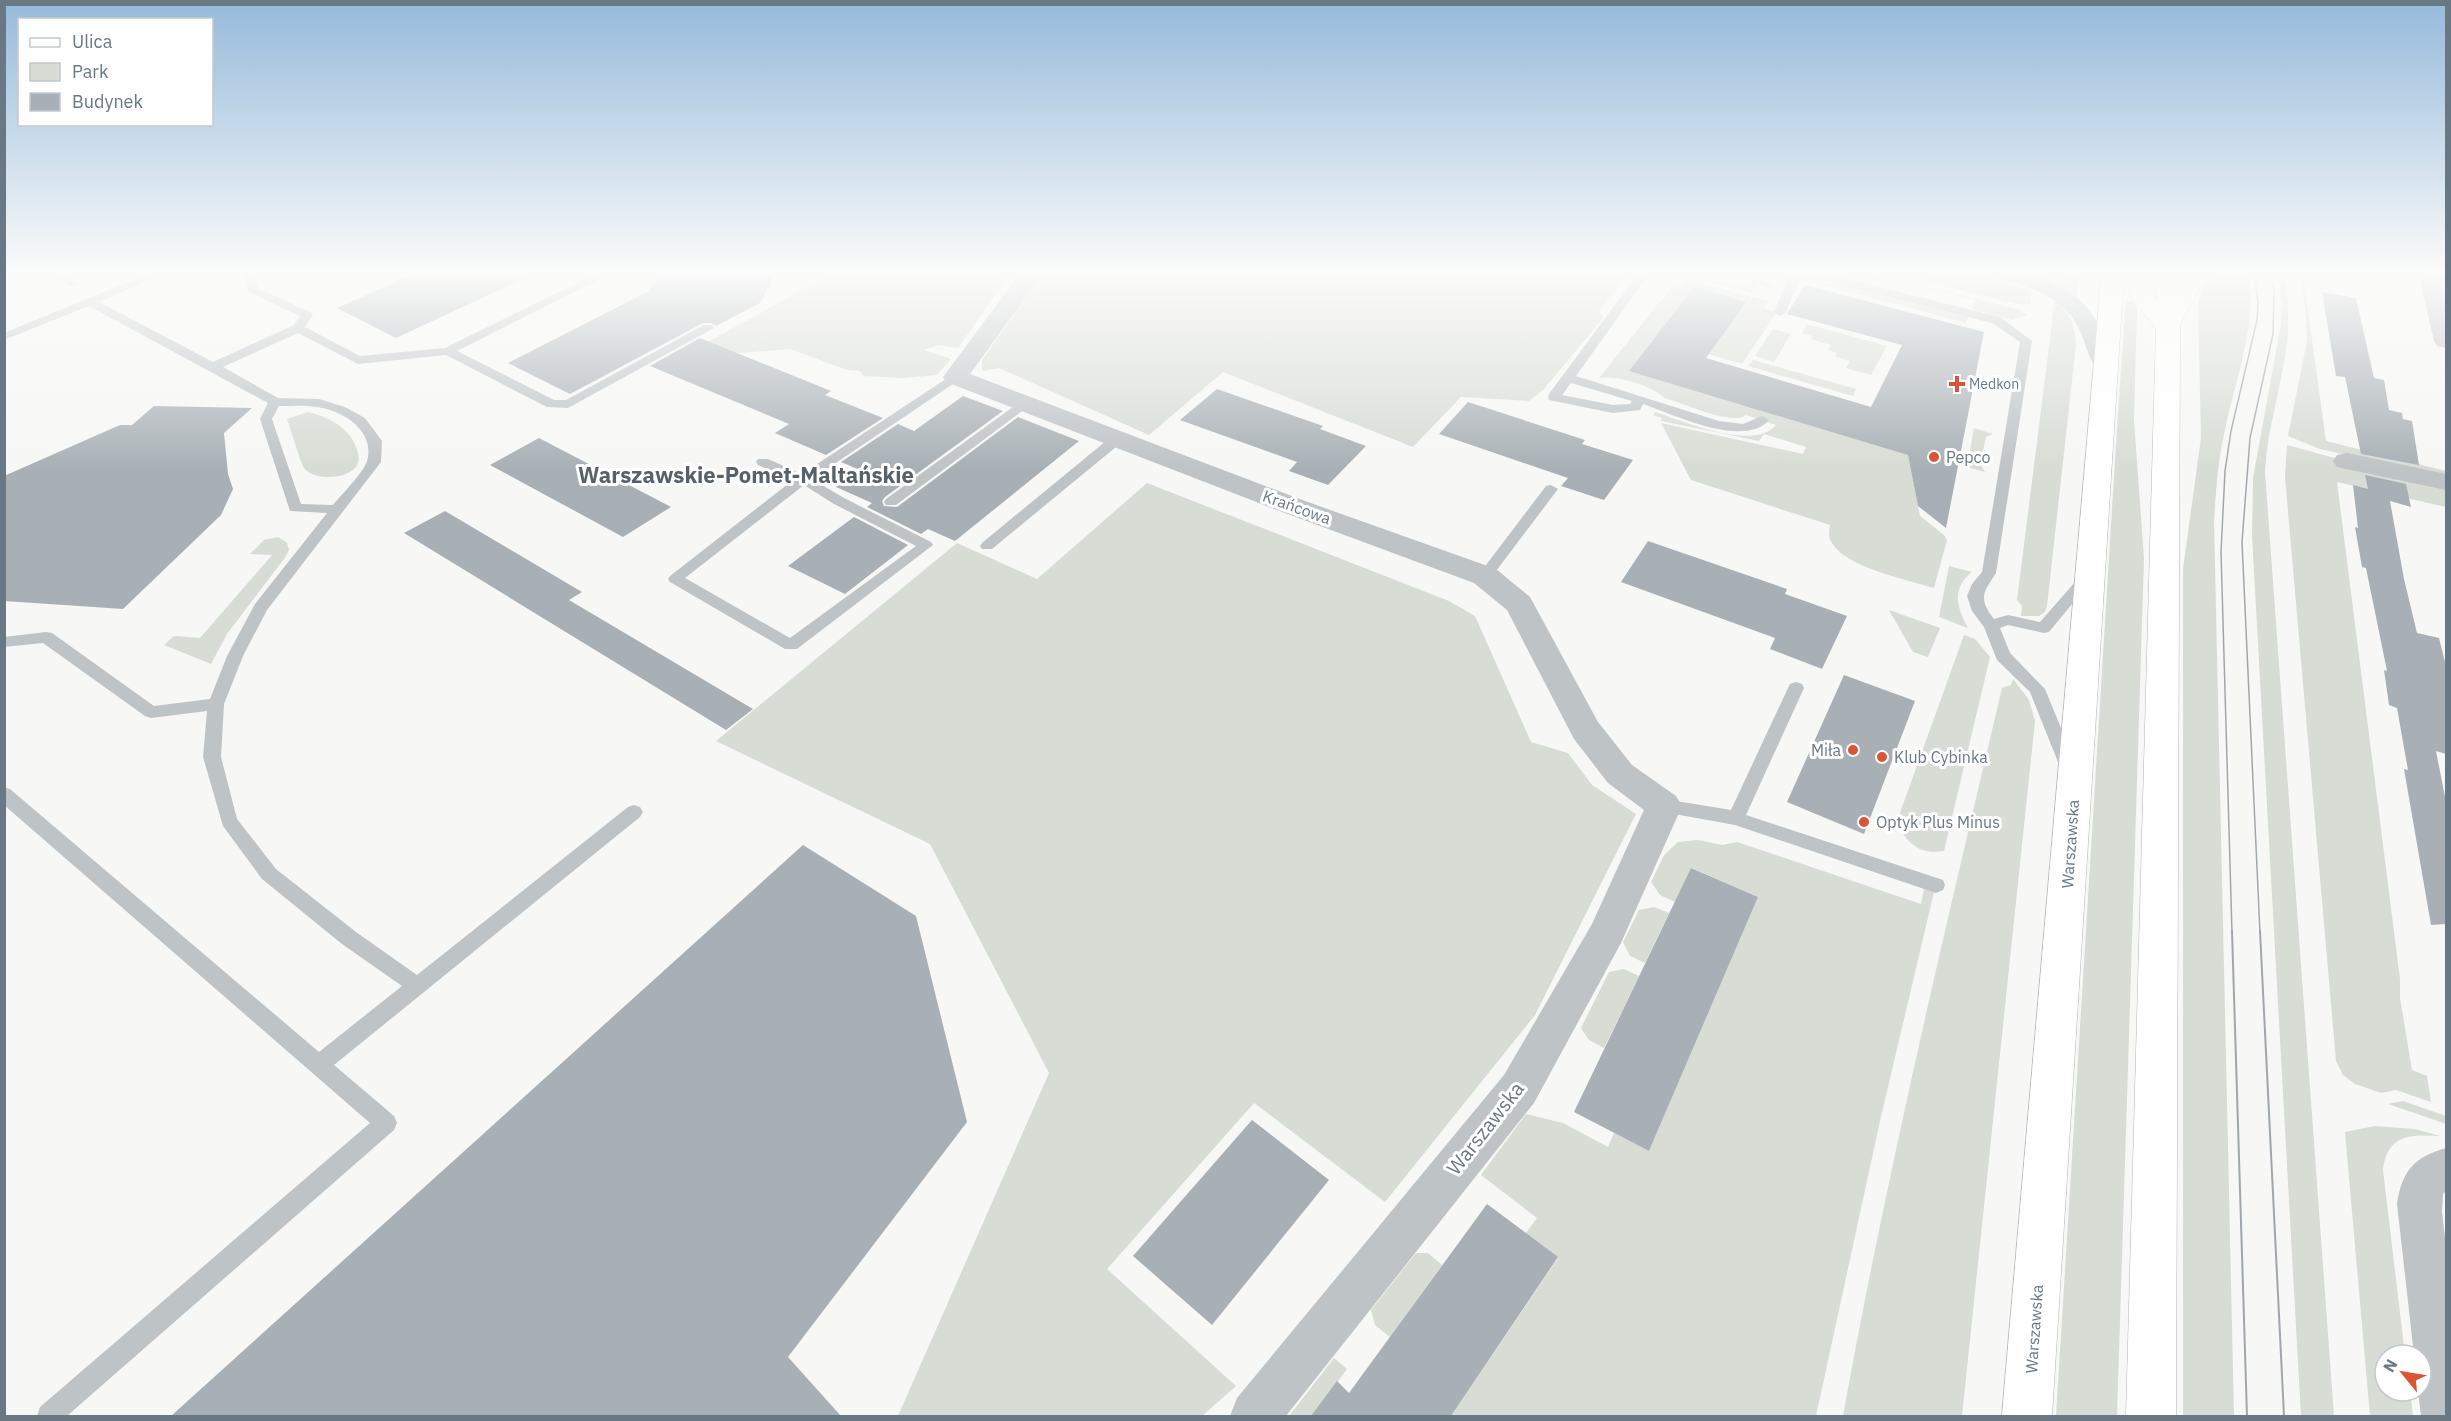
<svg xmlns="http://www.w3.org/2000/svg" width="2451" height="1421" font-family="'IBM Plex Sans',sans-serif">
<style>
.green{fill:#d7dcd4}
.building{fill:#a8b0b5}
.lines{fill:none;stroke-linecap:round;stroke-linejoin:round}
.secondary-casing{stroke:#b1b7bb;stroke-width:1}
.service{fill:#bec3c6;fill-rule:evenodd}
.minor{fill:#bec3c6;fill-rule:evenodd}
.tertiary{fill:#bec3c6;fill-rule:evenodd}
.secondary{fill:#fff;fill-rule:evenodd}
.tram-far1{stroke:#a0a7ac;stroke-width:1.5}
.tram{stroke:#a0a7ac;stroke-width:2}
.poi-dot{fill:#d95533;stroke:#fff;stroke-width:2}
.labels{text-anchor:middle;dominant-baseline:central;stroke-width:6;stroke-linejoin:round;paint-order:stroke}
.far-poi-label{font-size:14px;fill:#687884;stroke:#fff;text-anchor:start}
.poi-label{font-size:16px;fill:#687884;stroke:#fff;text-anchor:start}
.street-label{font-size:16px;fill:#687884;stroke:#fff}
.near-street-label{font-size:20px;fill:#687884;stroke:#fff}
.district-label{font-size:22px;font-weight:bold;fill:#566169;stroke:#fff}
</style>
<rect width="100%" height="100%" fill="#f7f7f5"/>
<g class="green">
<path d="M 836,271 L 1012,271 L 958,348 L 938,345 L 924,350 L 951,359 L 937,375 L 903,378 L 864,376 L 860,371 L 847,370 L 790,349 L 740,353 L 697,348 Z"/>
<path d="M 1045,271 L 1616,271 L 1635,277 L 1624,280 L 1599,310 L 1603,318 L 1543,390 L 1529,401 L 1461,397 L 1413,447 L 1223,372 L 1149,435 L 999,368 L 982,371 L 982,360 Z"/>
<path d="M 1803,271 L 1900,280 L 2020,310 L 2027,315 L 2012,320 L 1972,309 L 1976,300 L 1890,279 L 1887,283 C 1860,276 1832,274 1803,271 Z"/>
<path d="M 2059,271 L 2075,272 L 2080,275 L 2077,295 L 2057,287 Z"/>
<path d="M 2232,271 L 2249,271 C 2257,326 2236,377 2225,430 C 2218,460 2216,490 2214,521 L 2234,1416 L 2183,1416 L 2183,569 L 2201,438 L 2198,304 C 2202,283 2213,276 2232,271 Z"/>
<path d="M 2277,271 L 2284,273 C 2287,296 2290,319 2287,343 C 2282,386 2267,428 2265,472 L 2334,1416 L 2301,1416 L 2252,536 L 2253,478 L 2281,324 L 2282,303 Z"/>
<path d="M 1923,272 C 1958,274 1999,274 2031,292 L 2031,304 L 2022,305 L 1923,281 Z"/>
<path d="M 2300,275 L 2303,275 L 2326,441 L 2446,471 L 2446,478 L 2320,449 L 2288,436 L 2307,341 L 2306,314 Z"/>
<path d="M 1712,276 L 1713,281 L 1752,285 L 1751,276 L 1773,284 L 1776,290 L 1757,285 L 1751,293 L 1706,281 Z"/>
<path d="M 1686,279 L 1768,301 L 1764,308 L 1777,312 L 1742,364 L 1708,354 L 1745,302 L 1704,290 L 1651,343 L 1908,455 L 1920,516 L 1944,535 L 1947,540 L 1934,588 C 1908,580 1845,567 1832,543 C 1828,538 1829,532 1830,525 L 1691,480 L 1661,423 L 1803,454 L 1806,447 L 1764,434 L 1759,441 L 1661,421 L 1662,418 L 1653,415 L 1655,412 C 1683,421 1754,452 1776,425 L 1746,415 C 1733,426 1682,403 1665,398 C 1650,385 1618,375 1599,378 L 1675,283 L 1681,285 Z"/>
<path d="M 1813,282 L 1847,286 L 1968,317 L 1966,323 Z"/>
<path d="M 2055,299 C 2071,315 2074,322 2076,344 L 2047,606 L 2045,612 L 2039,616 L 2021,616 L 2022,606 L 2017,600 Z"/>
<path d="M 2131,301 L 2137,307 L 2134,420 L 2144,559 L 2117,1416 L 2056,1416 L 2118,412 L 2126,302 Z"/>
<path d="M 1807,324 L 1887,346 L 1871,375 L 1846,368 L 1850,361 L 1835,356 L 1837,353 L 1828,350 L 1831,345 L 1811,339 L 1813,336 L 1802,333 Z"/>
<path d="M 1773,329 L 1791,334 L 1774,362 L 1755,356 Z"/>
<path d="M 1753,360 L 1856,389 L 1853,396 L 1748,366 Z"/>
<path d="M 308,412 C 329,417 351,428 357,450 C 359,456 360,463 355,468 C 346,479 313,481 304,468 C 300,461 291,430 287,419 Z"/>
<path d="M 1974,428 L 1993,434 L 1986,437 L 1980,464 L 1985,472 L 1967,467 Z"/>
<path d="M 2287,445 L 2360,465 L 2446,484 L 2446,507 L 2337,482 L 2400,979 L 2400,998 L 2412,1070 L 2427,1076 L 2431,1102 L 2396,1090 L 2381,1093 L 2355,1084 L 2343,1075 L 2336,1061 L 2285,477 Z"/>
<path d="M 1147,483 L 1449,601 L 1475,616 L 1531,742 L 1568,753 L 1592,785 L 1636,814 L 1535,1015 L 1385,1202 L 1254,1103 L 1107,1269 L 1236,1386 L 1202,1416 L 898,1416 L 1049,1073 L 930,844 L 716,741 L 957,543 L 1037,579 Z"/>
<path d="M 278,537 L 287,543 L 289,550 L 284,559 L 227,634 L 211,664 L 164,645 L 174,636 L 200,638 L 272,555 L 250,554 L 264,540 Z"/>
<path d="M 1949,566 L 1972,572 C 1951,588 1957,608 1968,628 L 1939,617 Z"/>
<path d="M 1889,610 L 1940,628 L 1928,657 L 1913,652 Z"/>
<path d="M 1964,635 L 1975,639 L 1990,657 L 1944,851 C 1918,855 1909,843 1896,824 Z"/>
<path d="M 2013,679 L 2029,700 L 2035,721 L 1962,1416 L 1843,1416 C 1887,1172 1945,930 2002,688 L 2011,685 Z"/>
<path d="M 1698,840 L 1722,845 L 1737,842 L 1921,904 L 1924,889 L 1934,892 L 1880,1121 L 1816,1416 L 1451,1416 L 1558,1258 L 1526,1233 L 1537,1218 L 1481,1175 L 1526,1114 L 1563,1123 L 1608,1147 L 1614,1133 L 1649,1151 L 1758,897 L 1692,868 L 1675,902 L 1660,895 L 1651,882 L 1664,855 L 1678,842 Z"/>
<path d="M 1654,907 L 1669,913 L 1645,963 L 1630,956 L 1623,942 L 1639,910 Z"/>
<path d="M 1624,969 L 1639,976 L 1604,1048 L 1589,1040 L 1581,1028 L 1609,972 Z"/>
<path d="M 2403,1101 L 2446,1116 L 2446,1124 L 2388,1104 Z"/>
<path d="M 2375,1126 L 2415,1129 L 2440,1136 C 2409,1134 2387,1135 2383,1170 L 2405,1355 L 2385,1355 L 2385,1391 L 2410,1391 L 2413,1416 L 2370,1416 L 2345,1132 Z"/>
<path d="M 1416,1253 L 1428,1253 L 1442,1265 L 1390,1337 L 1375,1325 L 1371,1310 Z"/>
<path d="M 1334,1358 L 1347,1369 L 1320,1405 L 1332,1416 L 1289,1416 Z"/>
</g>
<g class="building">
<path d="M 420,271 L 540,271 L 396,338 L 337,308 Z"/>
<path d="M 661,271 L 777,271 L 760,303 L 716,326 L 712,323 L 703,323 L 570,394 L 508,363 L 649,291 Z"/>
<path d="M 1805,285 L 1984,332 L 1946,528 L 1918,506 L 1908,455 L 1629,371 L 1694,287 L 1746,302 L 1706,358 L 1871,407 L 1902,345 L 1787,314 Z"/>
<path d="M 2322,292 L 2356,298 L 2374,378 L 2384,380 L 2389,410 L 2402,413 L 2403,419 L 2412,421 L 2419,465 L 2361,454 L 2345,377 L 2336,376 Z"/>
<path d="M 700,338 L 831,391 L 825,395 L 883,418 L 826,455 L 775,433 L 789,424 L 650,366 Z"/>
<path d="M 1217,389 L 1323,426 L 1320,429 L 1366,446 L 1328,485 L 1289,471 L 1297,462 L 1180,420 Z"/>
<path d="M 963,396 L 1003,411 L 885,497 L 882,501 L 884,506 L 897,507 L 1018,417 L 1079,441 L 955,541 L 928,529 L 921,534 L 867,507 L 872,503 L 836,487 L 860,470 L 841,462 L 898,424 L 914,431 Z"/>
<path d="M 1468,402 L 1585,440 L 1582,444 L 1633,460 L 1604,500 L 1561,486 L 1568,478 L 1439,434 Z"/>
<path d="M 154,406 L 252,408 L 224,433 L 228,474 L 233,489 L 221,515 L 123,609 L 4,601 L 4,476 L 120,425 L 132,425 Z"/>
<path d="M 539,438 L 671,507 L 623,537 L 490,465 Z"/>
<path d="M 2365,475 L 2406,484 L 2411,507 L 2390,501 L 2404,579 L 2417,633 L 2439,638 L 2446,666 L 2446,754 L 2436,751 L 2446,802 L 2446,924 L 2431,925 L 2404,769 L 2408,770 L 2400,725 L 2397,708 L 2389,705 L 2384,670 L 2387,671 L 2366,568 L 2362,567 L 2355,527 L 2358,528 L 2353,485 L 2368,489 Z"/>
<path d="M 445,511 L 582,592 L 569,600 L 753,709 L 726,730 L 404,533 Z"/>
<path d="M 854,517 L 908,545 L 845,594 L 788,566 Z"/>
<path d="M 1648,541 L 1787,589 L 1785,594 L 1847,616 L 1822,669 L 1770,649 L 1775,638 L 1621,582 Z"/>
<path d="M 1844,675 L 1915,701 L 1864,834 L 1787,802 Z"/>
<path d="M 803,845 L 916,916 L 967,1122 L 788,1357 L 841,1416 L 171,1416 Z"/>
<path d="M 1691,868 L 1758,897 L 1649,1151 L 1574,1112 Z"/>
<path d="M 1252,1120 L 1329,1180 L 1212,1325 L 1133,1256 Z"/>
<path d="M 1487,1204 L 1558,1257 L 1451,1416 L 1311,1416 L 1337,1381 L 1349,1393 Z"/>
</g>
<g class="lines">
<defs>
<path id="secondary" d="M 2102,271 L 2135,271 L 2157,299 L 2158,271 L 2180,271 L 2180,282 L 2190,271 L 2213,271 L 2197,292 L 2180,325 L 2176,1416 L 2126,1416 L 2156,329 L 2123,286 L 2052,1416 L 2002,1416 Z"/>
</defs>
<use href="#secondary" class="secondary-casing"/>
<g class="service">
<path d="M 45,271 L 59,271 L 79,284 L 77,286 L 69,286 Z"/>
<path d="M 154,271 L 170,271 L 99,302 L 213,362 L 294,325 L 300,316 L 249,292 L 244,276 L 238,271 L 253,272 L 258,288 L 311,313 L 313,315 L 305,327 L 360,356 L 445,348 L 601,271 L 616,271 L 457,351 L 554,400 L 566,400 L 704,325 L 712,325 L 714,328 L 568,408 L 547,407 L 446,355 L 358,364 L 298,333 L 223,367 L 278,398 L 319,399 L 345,407 L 365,418 L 382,441 L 381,462 L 267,610 L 243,656 L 224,704 L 221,757 L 237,819 L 276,869 L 356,932 L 417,975 L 628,807 L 634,805 L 640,807 L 643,812 L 640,817 L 334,1065 L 394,1116 L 397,1123 L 394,1130 L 67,1416 L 37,1416 L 40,1407 L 370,1123 L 4,805 L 4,787 L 10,789 L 319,1052 L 402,986 L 342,944 L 262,879 L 223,826 L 203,757 L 207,711 L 151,718 L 145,716 L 43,643 L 4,647 L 4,637 L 46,632 L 52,633 L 154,706 L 210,699 L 227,656 L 255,604 L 327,513 L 290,511 L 260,419 L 268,403 L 89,306 L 4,340 L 4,333 ZM 279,406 C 291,406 305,405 317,407 C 342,410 376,431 367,461 C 364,472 342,494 333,505 L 301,504 L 272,419 Z"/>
<path d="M 1640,271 L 1651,271 L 1576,376 L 1719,421 L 1743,424 L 1762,416 L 1769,420 C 1744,449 1672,414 1643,404 L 1640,410 L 1613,413 L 1549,400 L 1548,397 L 1549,394 ZM 1571,383 L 1632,401 L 1630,404 L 1613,405 L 1562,395 Z"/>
<path d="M 1738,271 L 1788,271 L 1847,279 L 2000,317 L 2032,341 L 1996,573 C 1983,593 1978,598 1994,619 L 2008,615 L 2040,622 L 2083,573 L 2088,571 L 2095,576 L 2049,632 L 2044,633 L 2008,625 L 2000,628 L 2010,653 L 2045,689 L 2077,767 L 2074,772 L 2068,773 L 2062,772 L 2030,692 L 1997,660 L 1984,627 L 1972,611 L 1967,596 L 1972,584 L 1982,572 L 2020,342 L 1992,323 L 1826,281 L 1799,279 L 1786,312 L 1780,316 L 1776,314 L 1774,312 L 1788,278 L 1743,274 Z"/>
<path d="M 955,373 L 961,377 L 959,380 L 812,479 L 844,498 L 931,542 L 933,545 L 797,649 L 785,649 L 670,582 L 668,579 L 670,576 L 793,480 L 758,465 L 756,462 L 758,459 L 768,459 L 802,474 ZM 804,485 L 834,504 L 916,546 L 790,638 L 685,578 Z"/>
<path d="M 1024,399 L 1030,403 L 1029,406 L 896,505 L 886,505 L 884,502 L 886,499 Z"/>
<path d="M 1117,435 L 1122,436 L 1124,439 L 1122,442 L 992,549 L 982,549 L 980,546 L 982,543 L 1112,436 Z"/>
<path d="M 1551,485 L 1558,489 L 1490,579 L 1480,579 L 1478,576 L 1480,573 L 1546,486 Z"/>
<path d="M 1796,682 L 1802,684 L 1804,688 L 1746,815 L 1943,880 L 1945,885 L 1943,890 L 1936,893 L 1735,825 L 1658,811 L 1655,806 L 1658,801 L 1664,799 L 1731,810 L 1788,688 L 1790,684 Z"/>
</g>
<g class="minor">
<path d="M 1022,271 L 1045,271 L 970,374 L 1305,501 L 1496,569 L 1530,597 L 1598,722 L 1632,765 L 1676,796 L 1682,806 L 1621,943 L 1534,1103 L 1286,1416 L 1230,1416 L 1237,1398 L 1504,1075 L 1592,924 L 1644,810 L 1608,783 L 1574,739 L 1507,610 L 1474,583 L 1285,513 L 946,382 L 943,377 Z"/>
<path d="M 2434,271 L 2446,271 L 2446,282 L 2443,285 L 2446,297 L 2446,348 L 2437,346 L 2434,341 L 2421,285 L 2425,274 Z"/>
<path d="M 2347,453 L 2446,474 L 2446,490 L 2337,467 L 2333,461 L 2337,455 Z"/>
<path d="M 2446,1148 L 2446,1191 L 2443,1194 L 2442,1212 L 2446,1246 L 2446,1416 L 2421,1416 L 2418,1391 L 2421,1391 L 2421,1355 L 2414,1355 L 2397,1204 C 2402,1171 2414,1157 2446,1148 Z"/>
</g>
<path class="tertiary" d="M 1988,271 C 2000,271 2013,270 2025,271 C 2034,273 2043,278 2051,281 C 2090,298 2102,329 2118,365 L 2115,370 L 2106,372 L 2097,370 C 2087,356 2085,338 2076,323 C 2060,294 2021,284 1991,276 Z"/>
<use href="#secondary" class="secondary"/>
<g class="tram-far1">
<path d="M 2232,933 L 2221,552 L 2225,471 L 2231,431 L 2257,320 L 2258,303 L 2254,271"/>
<path d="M 2260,933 L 2242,542 L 2250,438 L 2273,334 L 2274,292 L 2270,271"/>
</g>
<g class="tram">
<path d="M 2232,931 L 2247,1416"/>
<path d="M 2260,931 L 2284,1416"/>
</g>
</g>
<linearGradient id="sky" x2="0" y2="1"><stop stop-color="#95badb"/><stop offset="0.58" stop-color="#fbfbfa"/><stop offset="1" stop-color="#fbfbfa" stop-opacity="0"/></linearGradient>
<rect width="2451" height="470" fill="url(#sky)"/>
<g class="poi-dot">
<path d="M1954 375h6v6h6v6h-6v6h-6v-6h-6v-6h6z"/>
<circle cx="1934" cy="457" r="6"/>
<circle cx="1853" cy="750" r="6"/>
<circle cx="1882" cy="757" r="6"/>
<circle cx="1864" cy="822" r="6"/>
</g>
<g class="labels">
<g class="far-poi-label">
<text x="1969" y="384">Medkon</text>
</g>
<g class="poi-label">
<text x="1946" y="457">Pepco</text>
<text x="1841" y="750" text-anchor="end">Miła</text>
<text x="1894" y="757">Klub Cybinka</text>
<text x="1876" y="822">Optyk Plus Minus</text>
</g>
<g class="street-label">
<text transform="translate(1297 507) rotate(20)">Krańcowa</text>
<text transform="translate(2070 844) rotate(-86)">Warszawska</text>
<text transform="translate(2034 1329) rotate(-86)">Warszawska</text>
</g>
<g class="near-street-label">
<text transform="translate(1485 1128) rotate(-52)">Warszawska</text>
</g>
<g class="district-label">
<text x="746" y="474">Warszawskie-Pomet-Maltańskie</text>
</g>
</g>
<rect width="2451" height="1421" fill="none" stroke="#687884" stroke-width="12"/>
<rect x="18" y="18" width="195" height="108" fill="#ffffff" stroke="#c3c9ce" stroke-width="1.5"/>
<rect x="30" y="38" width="30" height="9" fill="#ffffff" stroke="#c3c9ce" stroke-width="1.5"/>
<text x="72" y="48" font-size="18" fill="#687884">Ulica</text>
<rect x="30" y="63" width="30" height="18" fill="#d7dcd4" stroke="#c3c9ce" stroke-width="1.5"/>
<text x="72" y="78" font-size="18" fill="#687884">Park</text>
<rect x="30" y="93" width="30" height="18" fill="#a8b0b5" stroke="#c3c9ce" stroke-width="1.5"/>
<text x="72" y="108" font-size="18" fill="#687884">Budynek</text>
<g transform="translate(2403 1373) rotate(300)"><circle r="28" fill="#ffffff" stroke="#c3c9ce" stroke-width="1.5"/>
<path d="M0-4.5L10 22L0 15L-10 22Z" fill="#d95533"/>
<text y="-9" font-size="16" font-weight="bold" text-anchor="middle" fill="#687884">N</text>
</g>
</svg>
